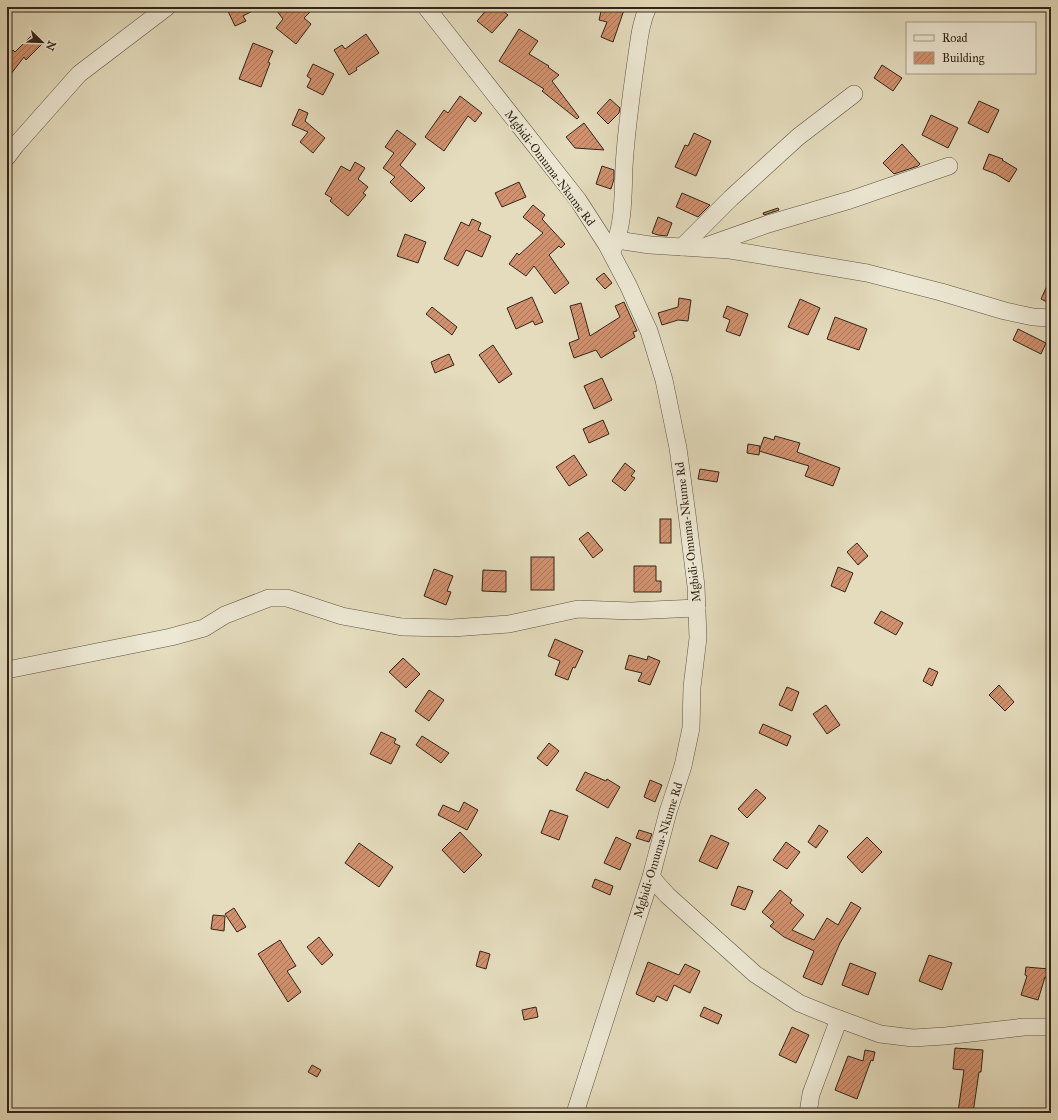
<svg xmlns="http://www.w3.org/2000/svg" width="1058" height="1120" font-family="'IM FELL Great Primer',serif">
<style>
.building{fill:url(#building-hatch);stroke:#322518}
.lines{fill:none;stroke-linecap:round;stroke-linejoin:round}
.minor-casing{stroke:#5e5341;stroke-width:18}
.minor{stroke:#ede8d4;stroke-width:17}
.labels{text-anchor:middle;dominant-baseline:central;stroke-width:3.5;stroke-linejoin:round;paint-order:stroke}
.street-label{font-size:12px;fill:#322518;stroke:#ede8d4}
</style>
<defs>
<pattern id="building-hatch" width="6" height="6" patternUnits="userSpaceOnUse"><rect width="6" height="6" fill="#d1916e"/><path d="M-1 1l2-2M0 6l6-6M5 7l2-2" fill="none" stroke="#aa7659"/></pattern>
</defs>
<rect width="100%" height="100%" fill="#e4dcbd"/>
<filter id="stains"><feTurbulence type="fractalNoise" baseFrequency=".005" numOctaves="4"/><feColorMatrix values="0 0 0 0 .2 0 0 0 0 .09 0 0 0 0 .02 0 0 0 .5 -.17"/></filter>
<radialGradient id="worn" r=".72"><stop offset=".6" stop-color="#630" stop-opacity="0"/><stop offset="1" stop-color="#630" stop-opacity=".3"/></radialGradient>
<g class="building">
<path d="M 226,7 L 260,7 L 243,16 L 246,21 L 235,26 Z"/>
<path d="M 274,7 L 315,7 L 304,18 L 311,24 L 296,44 L 276,28 L 283,19 Z"/>
<path d="M 489,7 L 498,7 L 508,15 L 492,33 L 477,21 Z"/>
<path d="M 602,7 L 625,7 L 613,42 L 601,37 L 607,22 L 599,20 Z"/>
<path d="M 519,29 L 538,41 L 529,54 L 549,66 L 548,67 L 559,75 L 552,81 L 579,117 L 577,119 L 542,91 L 544,89 L 499,61 Z"/>
<path d="M 35,32 L 44,42 L 26,60 L 24,57 L 7,79 L 7,58 L 13,50 L 15,52 Z"/>
<path d="M 366,34 L 379,53 L 356,68 L 357,70 L 349,75 L 334,50 L 342,45 L 345,49 Z"/>
<path d="M 253,43 L 273,51 L 268,62 L 270,63 L 261,87 L 239,79 Z"/>
<path d="M 313,64 L 334,74 L 323,95 L 307,87 L 311,79 L 307,76 Z"/>
<path d="M 882,65 L 902,78 L 893,91 L 874,78 Z"/>
<path d="M 460,96 L 482,113 L 475,122 L 468,116 L 444,151 L 425,137 L 444,110 L 448,113 Z"/>
<path d="M 610,99 L 620,108 L 619,113 L 608,124 L 597,113 Z"/>
<path d="M 979,101 L 999,110 L 988,133 L 968,123 Z"/>
<path d="M 299,109 L 308,113 L 305,121 L 325,138 L 313,153 L 300,142 L 308,132 L 292,125 Z"/>
<path d="M 931,115 L 958,128 L 948,148 L 922,135 Z"/>
<path d="M 584,123 L 604,150 L 575,148 L 566,137 Z"/>
<path d="M 397,130 L 416,144 L 400,165 L 425,188 L 411,202 L 390,182 L 395,177 L 383,168 L 394,153 L 385,147 Z"/>
<path d="M 694,133 L 711,141 L 696,176 L 675,167 L 685,145 L 688,146 Z"/>
<path d="M 902,144 L 920,164 L 918,166 L 894,174 L 883,163 Z"/>
<path d="M 989,154 L 1003,159 L 1002,160 L 1017,169 L 1009,182 L 996,174 L 983,169 Z"/>
<path d="M 355,162 L 365,168 L 358,179 L 368,187 L 363,193 L 366,195 L 348,216 L 330,201 L 332,198 L 325,194 L 341,166 L 350,171 Z"/>
<path d="M 602,166 L 614,170 L 614,179 L 611,189 L 596,184 Z"/>
<path d="M 519,182 L 526,197 L 502,207 L 495,193 Z"/>
<path d="M 682,193 L 710,205 L 698,217 L 676,207 Z"/>
<path d="M 533,205 L 545,215 L 542,219 L 565,244 L 561,248 L 559,246 L 549,255 L 569,283 L 555,294 L 534,266 L 526,276 L 509,264 L 517,253 L 519,255 L 543,233 L 523,217 Z"/>
<path d="M 778,208 L 779,210 L 764,215 L 763,213 Z"/>
<path d="M 658,217 L 672,223 L 667,236 L 658,235 L 652,233 Z"/>
<path d="M 472,219 L 481,223 L 478,230 L 491,236 L 482,257 L 466,250 L 458,266 L 444,259 L 461,222 L 469,226 Z"/>
<path d="M 405,234 L 426,242 L 418,263 L 397,256 Z"/>
<path d="M 604,273 L 612,283 L 605,289 L 596,279 Z"/>
<path d="M 1051,277 L 1051,304 L 1041,299 Z"/>
<path d="M 532,297 L 543,322 L 535,325 L 533,321 L 516,329 L 507,308 Z"/>
<path d="M 679,298 L 691,300 L 688,321 L 678,320 L 662,325 L 658,313 L 678,307 Z"/>
<path d="M 800,299 L 820,308 L 808,335 L 788,327 Z"/>
<path d="M 624,302 L 637,331 L 633,332 L 635,337 L 601,358 L 596,350 L 574,358 L 569,343 L 579,339 L 570,306 L 581,303 L 590,336 L 620,317 L 615,306 Z"/>
<path d="M 727,306 L 748,314 L 740,336 L 726,331 L 730,320 L 723,317 Z"/>
<path d="M 432,307 L 457,327 L 452,335 L 426,314 Z"/>
<path d="M 835,317 L 867,329 L 859,350 L 827,339 Z"/>
<path d="M 1018,329 L 1046,343 L 1041,354 L 1013,340 Z"/>
<path d="M 493,345 L 512,374 L 499,383 L 479,355 Z"/>
<path d="M 449,354 L 454,365 L 435,373 L 431,362 Z"/>
<path d="M 602,378 L 612,400 L 594,409 L 584,386 Z"/>
<path d="M 603,420 L 609,434 L 589,443 L 583,429 Z"/>
<path d="M 775,436 L 800,443 L 797,452 L 840,468 L 833,486 L 805,476 L 809,466 L 759,451 L 764,437 L 774,440 Z"/>
<path d="M 748,444 L 760,446 L 759,455 L 747,453 Z"/>
<path d="M 574,455 L 587,475 L 569,486 L 556,467 Z"/>
<path d="M 625,463 L 635,471 L 631,476 L 635,478 L 625,491 L 612,481 Z"/>
<path d="M 700,469 L 719,472 L 717,482 L 698,479 Z"/>
<rect x="660" y="519" width="11" height="24"/>
<path d="M 588,532 L 603,550 L 593,558 L 579,539 Z"/>
<path d="M 857,543 L 868,556 L 858,565 L 847,552 Z"/>
<rect x="531" y="557" width="23" height="33"/>
<path d="M 634,566 L 656,566 L 656,581 L 661,581 L 661,592 L 634,592 Z"/>
<path d="M 838,567 L 853,573 L 845,592 L 831,586 Z"/>
<path d="M 434,569 L 453,576 L 447,591 L 451,592 L 446,605 L 424,596 Z"/>
<path d="M 483,570 L 506,571 L 506,592 L 482,591 Z"/>
<path d="M 881,611 L 903,623 L 896,635 L 874,623 Z"/>
<path d="M 555,639 L 583,651 L 575,668 L 573,667 L 568,680 L 555,675 L 560,661 L 548,656 Z"/>
<path d="M 629,655 L 647,660 L 648,656 L 660,661 L 650,685 L 638,681 L 642,673 L 625,669 Z"/>
<path d="M 403,658 L 420,674 L 406,688 L 389,672 Z"/>
<path d="M 929,668 L 938,672 L 932,686 L 923,681 Z"/>
<path d="M 999,685 L 1014,702 L 1005,711 L 989,695 Z"/>
<path d="M 787,687 L 799,692 L 792,711 L 779,705 Z"/>
<path d="M 429,690 L 444,700 L 429,721 L 415,711 Z"/>
<path d="M 826,705 L 840,725 L 827,734 L 813,714 Z"/>
<path d="M 763,724 L 791,736 L 787,746 L 759,733 Z"/>
<path d="M 381,732 L 396,739 L 394,743 L 400,746 L 391,764 L 370,754 Z"/>
<path d="M 422,736 L 449,753 L 441,763 L 416,745 Z"/>
<path d="M 549,743 L 559,751 L 547,766 L 537,758 Z"/>
<path d="M 585,772 L 606,781 L 607,779 L 620,787 L 608,808 L 576,790 Z"/>
<path d="M 650,780 L 662,785 L 655,802 L 644,797 Z"/>
<path d="M 756,789 L 766,798 L 747,818 L 738,809 Z"/>
<path d="M 464,802 L 478,810 L 467,830 L 438,815 L 443,805 L 459,812 Z"/>
<path d="M 550,810 L 568,816 L 559,840 L 541,833 Z"/>
<path d="M 819,825 L 828,831 L 816,848 L 808,842 Z"/>
<path d="M 639,830 L 652,834 L 649,842 L 636,838 Z"/>
<path d="M 460,832 L 482,855 L 464,873 L 442,850 Z"/>
<path d="M 711,835 L 729,843 L 717,869 L 699,861 Z"/>
<path d="M 616,837 L 631,844 L 620,870 L 604,863 Z"/>
<path d="M 867,837 L 882,852 L 862,873 L 847,857 Z"/>
<path d="M 786,842 L 800,852 L 787,869 L 773,860 Z"/>
<path d="M 359,843 L 393,867 L 379,887 L 345,863 Z"/>
<path d="M 595,879 L 613,886 L 610,895 L 592,887 Z"/>
<path d="M 738,886 L 753,891 L 745,910 L 731,905 Z"/>
<path d="M 780,890 L 792,900 L 790,903 L 804,915 L 792,930 L 814,940 L 827,918 L 838,925 L 851,902 L 861,908 L 840,943 L 822,985 L 803,977 L 814,951 L 784,937 L 770,926 L 774,922 L 762,912 Z"/>
<path d="M 234,908 L 246,927 L 237,932 L 225,914 Z"/>
<path d="M 213,915 L 225,916 L 224,931 L 211,929 Z"/>
<path d="M 319,937 L 333,955 L 322,965 L 307,947 Z"/>
<path d="M 280,940 L 296,966 L 287,971 L 301,992 L 288,1002 L 258,954 Z"/>
<path d="M 480,951 L 490,954 L 486,969 L 476,966 Z"/>
<path d="M 929,955 L 952,963 L 942,990 L 919,981 Z"/>
<path d="M 648,962 L 679,975 L 685,964 L 700,971 L 690,993 L 674,985 L 667,1001 L 657,996 L 654,1002 L 636,994 Z"/>
<path d="M 850,963 L 876,973 L 868,995 L 842,985 Z"/>
<path d="M 1026,967 L 1049,969 L 1049,977 L 1045,977 L 1038,1000 L 1021,995 L 1027,976 L 1025,975 Z"/>
<path d="M 536,1007 L 538,1017 L 524,1020 L 522,1010 Z"/>
<path d="M 704,1007 L 722,1015 L 718,1024 L 700,1016 Z"/>
<path d="M 792,1027 L 809,1035 L 796,1063 L 779,1055 Z"/>
<path d="M 955,1048 L 983,1050 L 981,1072 L 979,1072 L 973,1113 L 958,1112 L 964,1070 L 953,1069 Z"/>
<path d="M 865,1050 L 875,1052 L 873,1061 L 871,1060 L 857,1099 L 835,1090 L 848,1056 L 863,1061 Z"/>
<path d="M 312,1065 L 321,1070 L 317,1077 L 308,1072 Z"/>
</g>
<g class="lines">
<defs>
<g id="minor">
<path d="M 426,7 L 578,200 L 607,245 L 628,285 L 649,331 L 664,380 L 678,448 L 687,514 L 696,586 L 698,638 L 692,687 L 691,728 L 683,766 L 668,812 L 651,877 L 575,1113"/>
<path d="M 7,157 L 16,145 L 79,74 L 167,7"/>
<path d="M 617,240 L 650,245 L 730,250 L 867,273 L 941,292 L 1005,311 L 1033,317 L 1051,318"/>
<path d="M 706,246 L 768,224 L 850,200 L 949,166"/>
<path d="M 682,247 L 731,198 L 798,137 L 854,94"/>
<path d="M 613,249 C 624,224 623,194 624,167 C 626,132 631,96 636,61 C 639,42 640,24 648,7"/>
<path d="M 7,670 L 171,637 L 204,628 L 225,615 L 269,598 L 287,598 L 342,616 L 402,627 L 452,628 L 509,624 L 578,609 L 631,611 L 697,608"/>
<path d="M 651,877 L 667,895 L 755,974 L 799,1003 L 831,1016 L 880,1034 L 913,1038 L 945,1036 L 1024,1027 L 1051,1027"/>
<path d="M 808,1113 L 811,1094 L 839,1019"/>
</g>
</defs>
<use href="#minor" class="minor-casing"/>
<use href="#minor" class="minor"/>
</g>
<g class="labels">
<g class="street-label">
<text transform="translate(550 168) rotate(53)">Mgbidi-Omuma-Nkume Rd</text>
<text transform="translate(688 532) rotate(-97)">Mgbidi-Omuma-Nkume Rd</text>
<text transform="translate(658 850) rotate(-73)">Mgbidi-Omuma-Nkume Rd</text>
</g>
</g>
<rect width="1058" height="1120" fill="none" stroke="#e4dcbd" stroke-width="24"/>
<rect x="8" y="8" width="1042" height="1104" fill="none" stroke="#322518" stroke-width="2"/>
<rect x="12" y="12" width="1034" height="1096" fill="none" stroke="#322518"/>
<rect x="906" y="22" width="130" height="52" fill="#ede8d4" stroke="#a29a89"/>
<rect x="914" y="35" width="20" height="6" fill="#ede8d4" stroke="#a29a89"/>
<text x="942" y="42" font-size="12" fill="#322518">Road</text>
<rect x="914" y="52" width="20" height="12" fill="url(#building-hatch)" stroke="#a29a89"/>
<text x="942" y="62" font-size="12" fill="#322518">Building</text>
<g transform="translate(42 42) rotate(113)" stroke="#ede8d4" stroke-width="3" paint-order="stroke">
<path d="M0-3L7 15L0 10L-7 15Z" fill="#322518"/>
<text y="-6" font-size="11" font-weight="bold" text-anchor="middle" fill="#322518">N</text>
</g>
<rect width="100%" height="100%" filter="url(#stains)"/>
<rect width="100%" height="100%" fill="url(#worn)"/>
</svg>
